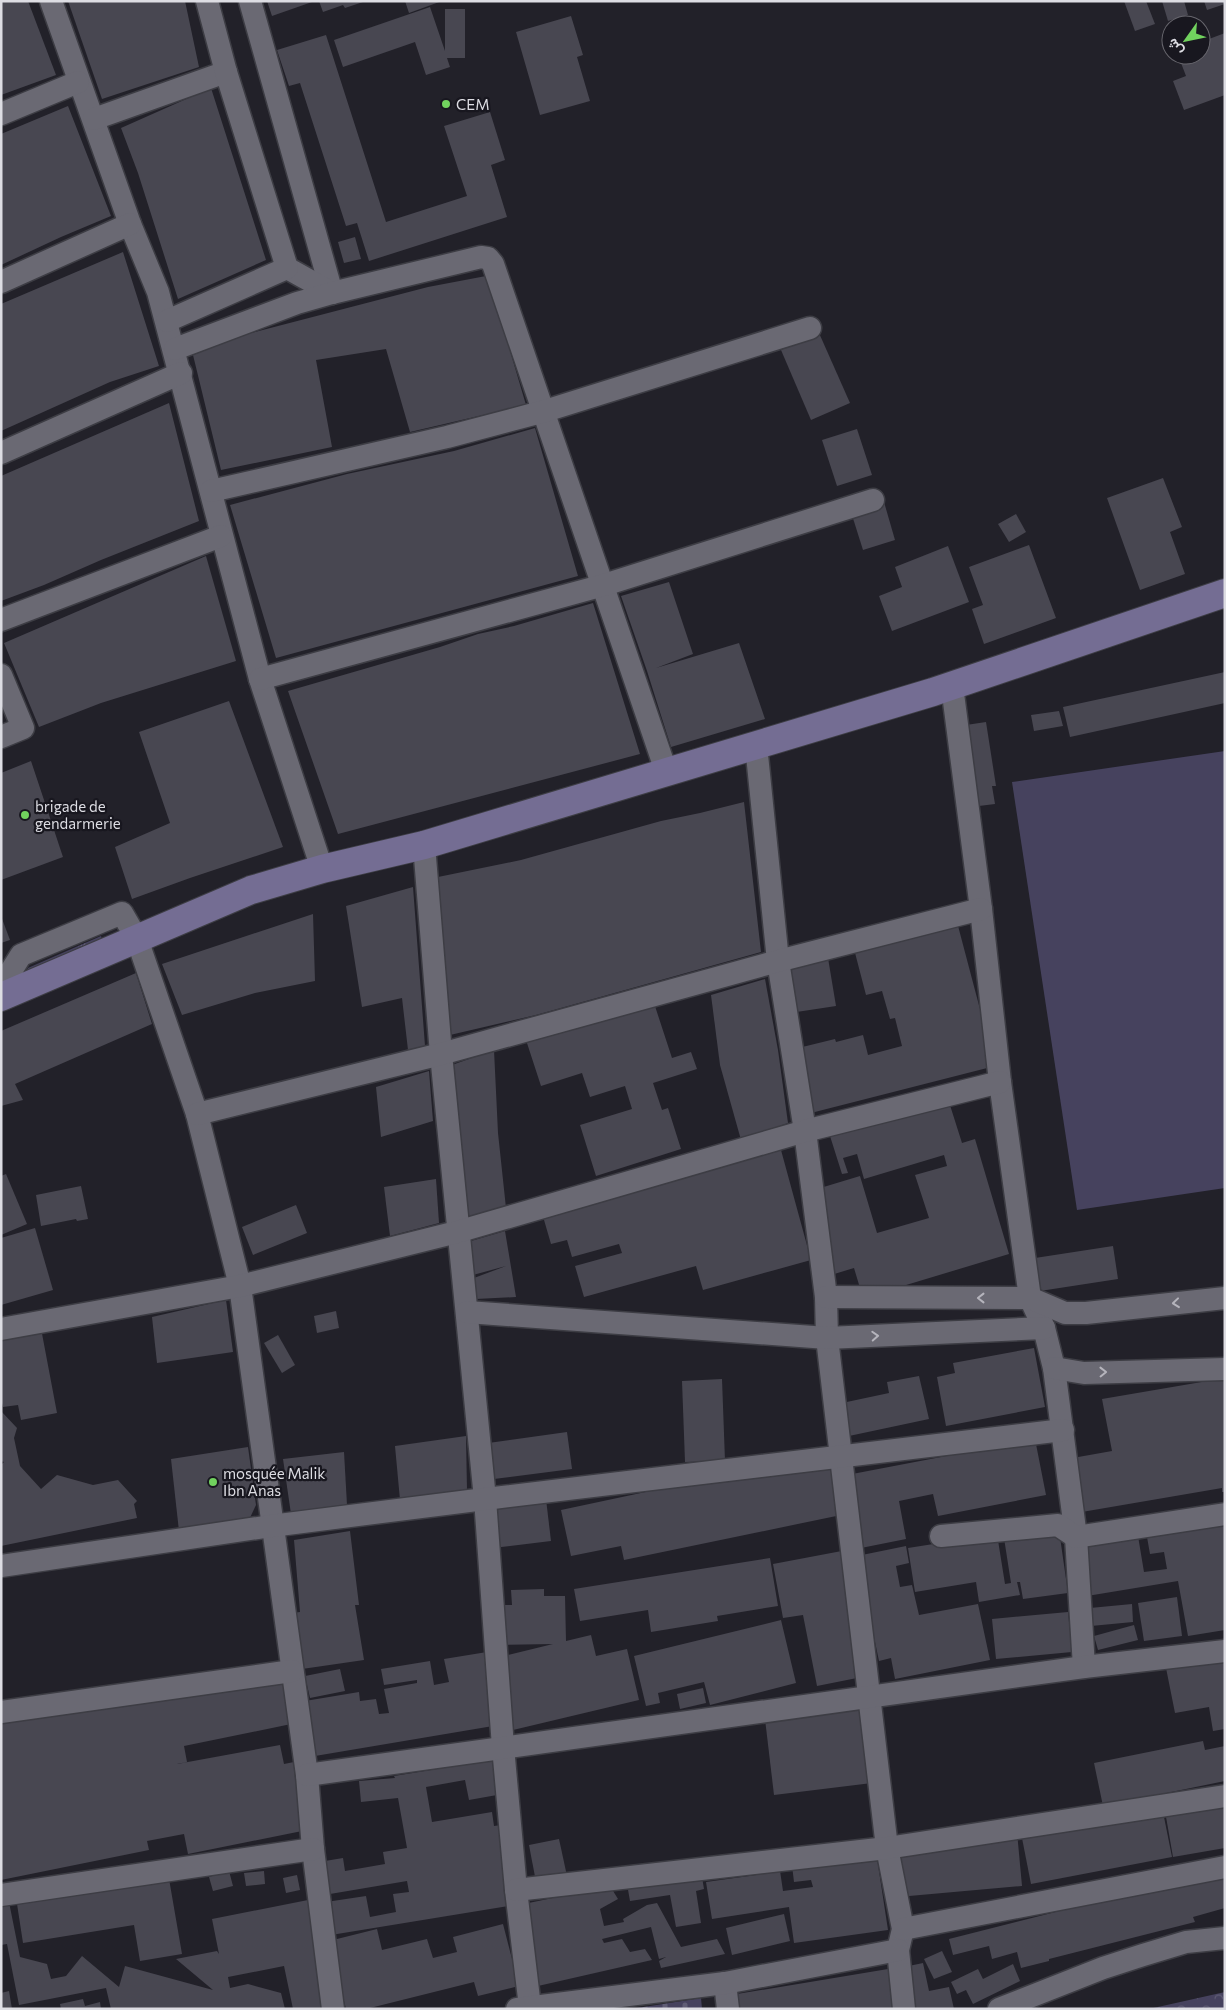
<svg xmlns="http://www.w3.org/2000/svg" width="1226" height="2010" font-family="Commissioner,Vazirmatn,sans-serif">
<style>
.grass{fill:url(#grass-tufts)}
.forest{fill:url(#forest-crowns)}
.cemetery{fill:url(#cemetery-stones)}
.pitch{fill:#46425e}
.building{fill:#484751}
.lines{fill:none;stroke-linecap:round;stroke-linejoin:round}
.street-casing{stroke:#3d3d44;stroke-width:25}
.secondary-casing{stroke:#3d3d44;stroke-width:30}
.street{stroke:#6a6973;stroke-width:22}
.secondary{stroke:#746d93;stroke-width:28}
.oneway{stroke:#b5b4bc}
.poi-dot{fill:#71d25e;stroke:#18171f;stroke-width:2}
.labels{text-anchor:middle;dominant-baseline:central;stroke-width:4.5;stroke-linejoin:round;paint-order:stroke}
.poi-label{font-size:15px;fill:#dddde3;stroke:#18171f;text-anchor:start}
</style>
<defs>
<pattern id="grass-tufts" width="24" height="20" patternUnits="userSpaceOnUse" patternTransform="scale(1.25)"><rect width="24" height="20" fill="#46425e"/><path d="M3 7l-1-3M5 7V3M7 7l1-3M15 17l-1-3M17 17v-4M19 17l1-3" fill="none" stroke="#605d75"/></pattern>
<pattern id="forest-crowns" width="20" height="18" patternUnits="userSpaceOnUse" patternTransform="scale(1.25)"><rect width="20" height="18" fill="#46425e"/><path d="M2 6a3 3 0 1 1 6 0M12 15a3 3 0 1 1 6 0" fill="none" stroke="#605d75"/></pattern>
<pattern id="cemetery-stones" width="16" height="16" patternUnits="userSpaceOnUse" patternTransform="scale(1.25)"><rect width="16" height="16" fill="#46425e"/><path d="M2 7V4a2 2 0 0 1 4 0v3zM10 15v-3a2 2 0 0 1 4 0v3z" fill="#605d75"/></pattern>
</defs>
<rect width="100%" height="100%" fill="#222129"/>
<path class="grass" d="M 101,936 L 102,940 L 26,973 L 28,968 Z"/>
<path class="forest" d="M 1225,1992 L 1225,2009 L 1149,2009 Z"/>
<path class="cemetery" d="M 701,1998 L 702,2009 L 631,2009 Z"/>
<path class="pitch" d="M 1225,751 L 1225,1188 L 1077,1210 L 1012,782 Z"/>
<g class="building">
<path d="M 1,1 L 28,1 L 56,75 L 1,95 Z"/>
<path d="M 68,1 L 185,1 L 199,67 L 102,99 Z"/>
<path d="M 267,1 L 312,1 L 312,2 L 272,16 Z"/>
<path d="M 319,1 L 363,1 L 363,2 L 345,8 L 343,5 L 323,12 Z"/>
<path d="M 405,1 L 442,1 L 409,13 Z"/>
<path d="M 1124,1 L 1146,1 L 1155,24 L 1135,31 Z"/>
<path d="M 1162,1 L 1184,1 L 1188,15 L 1168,21 Z"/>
<path d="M 1204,1 L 1225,1 L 1225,4 L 1207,10 Z"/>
<path d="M 430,7 L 445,51 L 445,9 L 465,9 L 465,58 L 447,58 L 450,67 L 426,75 L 415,42 L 343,67 L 334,40 Z"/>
<path d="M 571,16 L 583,55 L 577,57 L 590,101 L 540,115 L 516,32 Z"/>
<path d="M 1225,33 L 1225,95 L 1184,110 L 1173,81 L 1186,76 L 1178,55 L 1201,55 L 1201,42 Z"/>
<path d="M 326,35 L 386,222 L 467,196 L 444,126 L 490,112 L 505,160 L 491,165 L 507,217 L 369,261 L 357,223 L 346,226 L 300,83 L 289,86 L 277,50 Z"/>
<path d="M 211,88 L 266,260 L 178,299 L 138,173 L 121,128 Z"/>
<path d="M 68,106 L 111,216 L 61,237 L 1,265 L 1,134 Z"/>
<path d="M 355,237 L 361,259 L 344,263 L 338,242 Z"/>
<path d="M 123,252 L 159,366 L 110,382 L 1,431 L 1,304 Z"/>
<path d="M 486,276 L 501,320 L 526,405 L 410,432 L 386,349 L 316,360 L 332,447 L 221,470 L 193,355 L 243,335 L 428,287 Z"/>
<path d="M 819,333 L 850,403 L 811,420 L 781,350 Z"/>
<path d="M 169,403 L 199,521 L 101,560 L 44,585 L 1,601 L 1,476 Z"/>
<path d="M 535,428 L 578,576 L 276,658 L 230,505 L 347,474 L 454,451 Z"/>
<path d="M 857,429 L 872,475 L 837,486 L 822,440 Z"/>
<path d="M 1163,478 L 1182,527 L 1170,532 L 1185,574 L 1140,590 L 1107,498 Z"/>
<path d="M 884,502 L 895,540 L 863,550 L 851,512 Z"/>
<path d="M 1016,514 L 1026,532 L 1009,542 L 998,524 Z"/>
<path d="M 1029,545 L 1056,618 L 984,644 L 972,609 L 983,605 L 969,567 Z"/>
<path d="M 948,546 L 969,602 L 892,631 L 879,596 L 902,587 L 895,567 Z"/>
<path d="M 206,556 L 236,661 L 101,703 L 39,727 L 4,643 Z"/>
<path d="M 669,582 L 693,654 L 656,668 L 739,643 L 765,719 L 671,747 L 647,671 L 621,596 Z"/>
<path d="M 593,603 L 640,754 L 338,834 L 288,691 L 440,647 L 478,634 L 514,626 Z"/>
<path d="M 1225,672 L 1225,703 L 1070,737 L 1063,707 Z"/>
<path d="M 229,701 L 283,847 L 190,878 L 132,899 L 115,847 L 170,823 L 139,732 Z"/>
<path d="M 1059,711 L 1063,726 L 1034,731 L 1031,715 Z"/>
<path d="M 986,722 L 996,786 L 992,786 L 995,804 L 979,806 L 966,725 Z"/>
<path d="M 31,761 L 63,857 L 1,880 L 1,773 Z"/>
<path d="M 744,802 L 761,952 L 536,1015 L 450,1035 L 438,877 L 521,860 L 661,821 L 700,813 Z"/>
<path d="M 413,887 L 425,1046 L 408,1050 L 402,998 L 362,1007 L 346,906 Z"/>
<path d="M 313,914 L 315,981 L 255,993 L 182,1015 L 162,964 Z"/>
<path d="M 1,916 L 10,940 L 1,943 Z"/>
<path d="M 957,922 L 995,1066 L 807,1114 L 790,1050 L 835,1039 L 836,1042 L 863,1035 L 868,1055 L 902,1046 L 895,1018 L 890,1019 L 882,991 L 866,995 L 854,949 Z"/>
<path d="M 828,958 L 836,1006 L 790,1013 L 782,966 Z"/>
<path d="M 136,973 L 152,1024 L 15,1084 L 23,1100 L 1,1106 L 1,1031 Z"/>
<path d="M 765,979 L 778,1050 L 788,1123 L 741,1140 L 720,1065 L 711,995 Z"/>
<path d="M 653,1000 L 672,1058 L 691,1052 L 697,1069 L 653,1083 L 662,1110 L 668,1108 L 681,1149 L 596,1176 L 580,1125 L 632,1109 L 625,1086 L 590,1097 L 582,1073 L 541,1086 L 526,1040 Z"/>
<path d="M 494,1050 L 498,1133 L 506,1208 L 467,1218 L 452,1065 Z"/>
<path d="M 429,1071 L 433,1121 L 381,1137 L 376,1087 Z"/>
<path d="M 949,1102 L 962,1143 L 975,1139 L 1009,1254 L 863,1298 L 854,1268 L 831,1275 L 807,1192 L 860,1176 L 877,1233 L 929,1218 L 915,1175 L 947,1166 L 944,1155 L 864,1179 L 857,1154 L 843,1158 L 848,1173 L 842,1174 L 830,1136 Z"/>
<path d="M 781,1150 L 811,1260 L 703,1290 L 696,1266 L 584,1297 L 575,1266 L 622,1253 L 619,1244 L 572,1257 L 567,1240 L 551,1244 L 542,1213 Z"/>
<path d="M 6,1174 L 27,1224 L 1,1235 L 1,1176 Z"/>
<path d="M 436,1179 L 439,1223 L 390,1236 L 384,1187 Z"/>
<path d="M 81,1186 L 88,1219 L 77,1221 L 76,1219 L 41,1226 L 36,1195 Z"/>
<path d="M 296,1205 L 307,1233 L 253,1255 L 242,1227 Z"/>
<path d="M 35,1228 L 53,1290 L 1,1305 L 1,1238 Z"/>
<path d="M 505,1231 L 516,1297 L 476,1299 L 474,1278 L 506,1266 L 473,1275 L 471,1241 Z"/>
<path d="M 1113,1246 L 1118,1279 L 1040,1291 L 1035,1258 Z"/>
<path d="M 226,1300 L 233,1352 L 157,1363 L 152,1317 Z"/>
<path d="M 336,1311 L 339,1328 L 317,1333 L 314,1316 Z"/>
<path d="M 40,1323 L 57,1413 L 21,1420 L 18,1405 L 3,1407 L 1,1399 L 1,1331 Z"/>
<path d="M 278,1335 L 295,1365 L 282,1373 L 264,1343 Z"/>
<path d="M 1034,1348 L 1045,1407 L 946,1426 L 937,1377 L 955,1373 L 953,1363 Z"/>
<path d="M 919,1376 L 929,1419 L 849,1436 L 842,1403 L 889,1393 L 887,1382 Z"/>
<path d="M 1225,1378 L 1225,1492 L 1222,1492 L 1222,1488 L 1076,1513 L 1067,1459 L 1112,1451 L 1102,1399 Z"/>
<path d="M 722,1379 L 725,1461 L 685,1462 L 682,1381 Z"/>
<path d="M 1,1411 L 17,1428 L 14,1438 L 20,1466 L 41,1489 L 57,1475 L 93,1485 L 118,1480 L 137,1501 L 134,1504 L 137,1518 L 1,1546 L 1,1465 L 4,1462 L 1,1461 Z"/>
<path d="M 567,1432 L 572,1469 L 486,1480 L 481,1444 Z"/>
<path d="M 466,1436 L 467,1491 L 400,1500 L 395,1446 Z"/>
<path d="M 1035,1439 L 1046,1495 L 938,1516 L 933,1494 L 899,1501 L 906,1539 L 861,1548 L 847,1475 Z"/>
<path d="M 248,1447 L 256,1505 L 248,1522 L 179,1531 L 171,1459 Z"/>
<path d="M 344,1452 L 347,1505 L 291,1514 L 283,1459 Z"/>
<path d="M 833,1452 L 846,1514 L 624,1560 L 621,1546 L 571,1556 L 561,1510 Z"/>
<path d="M 546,1499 L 551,1541 L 493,1548 L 487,1506 Z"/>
<path d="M 1225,1523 L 1225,1630 L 1188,1636 L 1178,1581 L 1081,1597 L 1072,1547 L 1138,1536 L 1144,1572 L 1167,1569 L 1164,1552 L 1150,1554 L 1147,1537 Z"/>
<path d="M 1059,1530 L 1068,1593 L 1023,1599 L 1020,1582 L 1017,1582 L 1020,1595 L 979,1602 L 976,1582 L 915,1592 L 908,1548 L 997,1534 L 1005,1584 L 1011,1583 L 1004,1538 Z"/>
<path d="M 350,1531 L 359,1605 L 355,1605 L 364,1660 L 302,1669 L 293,1613 L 300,1612 L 294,1540 Z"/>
<path d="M 906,1546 L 909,1563 L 896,1566 L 900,1587 L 912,1585 L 919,1615 L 978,1604 L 990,1660 L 895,1679 L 891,1658 L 879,1661 L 857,1556 Z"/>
<path d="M 847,1550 L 872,1675 L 817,1686 L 803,1615 L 783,1618 L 773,1564 Z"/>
<path d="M 770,1558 L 778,1606 L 717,1616 L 718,1621 L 651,1632 L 648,1610 L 580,1621 L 574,1589 Z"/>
<path d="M 544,1589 L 544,1596 L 565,1596 L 566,1641 L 591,1635 L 596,1656 L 627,1649 L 639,1700 L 513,1730 L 496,1658 L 553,1644 L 500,1645 L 499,1605 L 512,1605 L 511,1590 Z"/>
<path d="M 1177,1597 L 1182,1636 L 1144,1641 L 1138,1603 Z"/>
<path d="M 1132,1604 L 1133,1622 L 1091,1626 L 1090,1608 Z"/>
<path d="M 1068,1612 L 1072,1652 L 996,1659 L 992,1619 Z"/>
<path d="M 781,1620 L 796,1683 L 710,1705 L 704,1682 L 658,1693 L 660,1703 L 646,1706 L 634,1656 Z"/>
<path d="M 1134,1625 L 1138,1640 L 1098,1650 L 1094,1636 Z"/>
<path d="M 487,1652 L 499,1725 L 315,1756 L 305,1701 L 359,1692 L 360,1701 L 376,1699 L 379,1714 L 389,1713 L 384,1689 L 417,1683 L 417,1680 L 384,1685 L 381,1669 L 430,1661 L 434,1685 L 449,1682 L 444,1659 Z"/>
<path d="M 1225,1657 L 1225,1729 L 1213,1731 L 1209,1707 L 1175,1713 L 1166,1668 Z"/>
<path d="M 284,1665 L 296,1723 L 184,1746 L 187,1762 L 177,1764 L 280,1745 L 284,1764 L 299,1761 L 312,1829 L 188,1854 L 184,1834 L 147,1841 L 149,1850 L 1,1880 L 1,1722 Z"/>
<path d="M 340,1669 L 345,1691 L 310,1698 L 305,1676 Z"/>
<path d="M 703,1688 L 706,1703 L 680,1709 L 677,1694 Z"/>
<path d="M 863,1707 L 872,1783 L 774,1795 L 765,1719 Z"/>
<path d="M 1203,1741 L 1205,1750 L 1225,1746 L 1225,1781 L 1103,1806 L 1094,1763 Z"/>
<path d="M 492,1760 L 497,1795 L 469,1800 L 465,1780 L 426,1787 L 432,1822 L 492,1812 L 494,1826 L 501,1825 L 515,1905 L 331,1935 L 326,1902 L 366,1896 L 370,1917 L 396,1912 L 393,1894 L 409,1892 L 407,1881 L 330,1894 L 325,1861 L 343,1858 L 345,1871 L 385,1864 L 383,1852 L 407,1848 L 398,1798 L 361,1802 L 359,1781 L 395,1778 L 394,1776 Z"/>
<path d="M 1225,1801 L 1225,1848 L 1173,1857 L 1165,1811 Z"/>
<path d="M 1162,1807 L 1172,1857 L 1031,1884 L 1021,1833 Z"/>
<path d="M 1017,1832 L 1022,1886 L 898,1897 L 893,1848 Z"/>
<path d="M 559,1839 L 567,1876 L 536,1882 L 529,1845 Z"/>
<path d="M 875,1845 L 888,1930 L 794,1943 L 789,1907 L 712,1919 L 706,1882 L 756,1875 L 755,1868 L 779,1864 L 783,1891 L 813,1887 L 811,1880 L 794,1882 L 791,1857 Z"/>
<path d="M 1225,1869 L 1225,1908 L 1193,1917 L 1195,1922 L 1049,1959 L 1049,1961 L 1021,1968 L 1017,1952 L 992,1959 L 989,1946 L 953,1955 L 949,1939 Z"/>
<path d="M 229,1871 L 233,1886 L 213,1891 L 209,1877 Z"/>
<path d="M 264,1871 L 265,1884 L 246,1886 L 244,1873 Z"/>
<path d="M 701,1871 L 704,1889 L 696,1891 L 701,1923 L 676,1927 L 670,1895 L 630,1901 L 627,1884 Z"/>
<path d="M 168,1873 L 182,1954 L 140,1961 L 134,1925 L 23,1943 L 17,1904 Z"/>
<path d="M 297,1875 L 300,1890 L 286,1893 L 283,1878 Z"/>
<path d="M 610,1886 L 618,1899 L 600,1909 L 604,1926 L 624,1922 L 623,1919 L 647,1905 L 657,1903 L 681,1947 L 717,1939 L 725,1954 L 661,1968 L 659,1961 L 666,1957 L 659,1959 L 651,1927 L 602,1939 L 604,1943 L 622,1939 L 630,1952 L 645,1949 L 652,1960 L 538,1986 L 519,1905 Z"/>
<path d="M 313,1899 L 335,2009 L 293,2009 L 284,1966 L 228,1977 L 230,1988 L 248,1984 L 281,1993 L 285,2009 L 111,2009 L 106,1988 L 19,2005 L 7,1944 L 1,1945 L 1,1904 L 9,1902 L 20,1957 L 47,1964 L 51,1979 L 66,1976 L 82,1956 L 119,1987 L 125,1966 L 213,1990 L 176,1959 L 217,1951 L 219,1954 L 212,1919 Z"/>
<path d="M 784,1914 L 790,1941 L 732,1955 L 726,1928 Z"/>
<path d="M 503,1924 L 519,1986 L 478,1996 L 474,1982 L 366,2009 L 346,2009 L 329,1941 L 377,1929 L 382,1950 L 427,1939 L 433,1958 L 457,1952 L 453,1937 Z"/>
<path d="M 942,1951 L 952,1972 L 934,1979 L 924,1959 Z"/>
<path d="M 923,1963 L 929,1991 L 949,1987 L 954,2009 L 913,2009 L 904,1967 Z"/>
<path d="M 1013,1964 L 1020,1981 L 973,2004 L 966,1990 L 957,1994 L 951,1982 L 978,1969 L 983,1979 Z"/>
<path d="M 888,1969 L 895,2009 L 721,2009 L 719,1997 Z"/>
<path d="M 9,1991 L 12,2009 L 1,2009 L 1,1993 Z"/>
<path d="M 83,1999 L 85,2006 L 100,2002 L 101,2009 L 61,2009 L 60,2004 Z"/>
</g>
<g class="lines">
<defs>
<g id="street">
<path d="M 51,1 L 130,224 L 158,292 L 260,679 L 322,869"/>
<path d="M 250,1 L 332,293"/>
<path d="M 1,114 L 78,82"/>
<path d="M 94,119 L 226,72"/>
<path d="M 287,268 L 332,293"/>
<path d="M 1,282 L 130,224"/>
<path d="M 167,321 L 287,268 L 226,72 L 207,1"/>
<path d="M 175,349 L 297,303 L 332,293 L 481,257 L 488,258 L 493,264 L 666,771"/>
<path d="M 1,453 L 181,373"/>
<path d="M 211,491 L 447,437 L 545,411 L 810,328"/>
<path d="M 1,620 L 221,536"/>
<path d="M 1,675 L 23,728 L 1,737"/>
<path d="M 260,679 L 604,585 L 873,500"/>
<path d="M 952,686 L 981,909 L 1000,1082 L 1030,1298 L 1044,1328 L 1054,1368 L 1076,1537 L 1084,1667"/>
<path d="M 756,745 L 778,961 L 805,1131 L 826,1297 L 827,1338 L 887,1848 L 903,1929 L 898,1950 L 904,2009"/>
<path d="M 424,845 L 441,1054 L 485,1499 L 503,1747 L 516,1890 L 530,2007"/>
<path d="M 1,987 L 21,955 L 122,913 L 137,939 L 197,1114 L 240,1286 L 307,1775 L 313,1849 L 333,2009"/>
<path d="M 197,1114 L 441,1054 L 778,961 L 981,909"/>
<path d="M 826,1297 L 1030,1298 L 1065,1313 L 1086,1313 L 1225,1298"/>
<path d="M 467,1312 L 827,1338 L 1044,1328"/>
<path d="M 1,1329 L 240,1286 L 457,1232 L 805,1131 L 1000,1082"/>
<path d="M 1054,1368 L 1084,1373 L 1225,1369"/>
<path d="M 941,1536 L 1058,1525 L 1076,1537 L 1225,1514"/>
<path d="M 1,1566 L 271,1526 L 485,1499 L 1063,1430"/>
<path d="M 1,1712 L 292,1671"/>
<path d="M 307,1775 L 1084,1667 L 1225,1651"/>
<path d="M 516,1890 L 887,1848 L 1225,1796"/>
<path d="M 1,1895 L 313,1849"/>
<path d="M 903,1929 L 1225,1867"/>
<path d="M 725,1983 L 728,2009"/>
<path d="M 517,2009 L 725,1983 L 898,1950"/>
<path d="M 999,2009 L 1103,1968 L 1143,1955 L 1186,1942 L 1225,1938"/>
</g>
<path id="secondary" d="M 1,997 L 251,890 L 322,869 L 424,845 L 933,692 L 1225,593"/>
</defs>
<use href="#street" class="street-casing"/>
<use href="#secondary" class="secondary-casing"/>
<use href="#street" class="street"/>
<use href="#secondary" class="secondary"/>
</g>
<defs><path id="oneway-chevron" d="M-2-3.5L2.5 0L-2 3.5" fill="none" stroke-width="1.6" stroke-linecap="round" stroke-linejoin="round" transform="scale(1.25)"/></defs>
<g class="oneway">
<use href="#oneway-chevron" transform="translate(981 1298) rotate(-180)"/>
<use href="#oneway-chevron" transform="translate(1176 1303) rotate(174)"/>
<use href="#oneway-chevron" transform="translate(875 1336) rotate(-3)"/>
<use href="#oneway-chevron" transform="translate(1103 1372) rotate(-1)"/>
</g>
<g class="poi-dot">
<circle cx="446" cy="104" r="5"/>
<circle cx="25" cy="815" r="5"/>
<circle cx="213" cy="1482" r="5"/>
</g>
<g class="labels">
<g class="poi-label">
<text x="456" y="104">CEM</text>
<text x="35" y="806">brigade de<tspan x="35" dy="17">gendarmerie</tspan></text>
<text x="223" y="1473">mosquée Malik<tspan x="223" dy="17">Ibn Anas</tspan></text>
</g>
</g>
<rect width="1226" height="2010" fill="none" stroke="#dddde3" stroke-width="5"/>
<g transform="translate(1186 40) rotate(237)"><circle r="24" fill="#18171f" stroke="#67666d"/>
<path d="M0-4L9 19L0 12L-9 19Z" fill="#71d25e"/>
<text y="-8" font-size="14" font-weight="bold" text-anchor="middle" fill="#dddde3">ش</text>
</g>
</svg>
